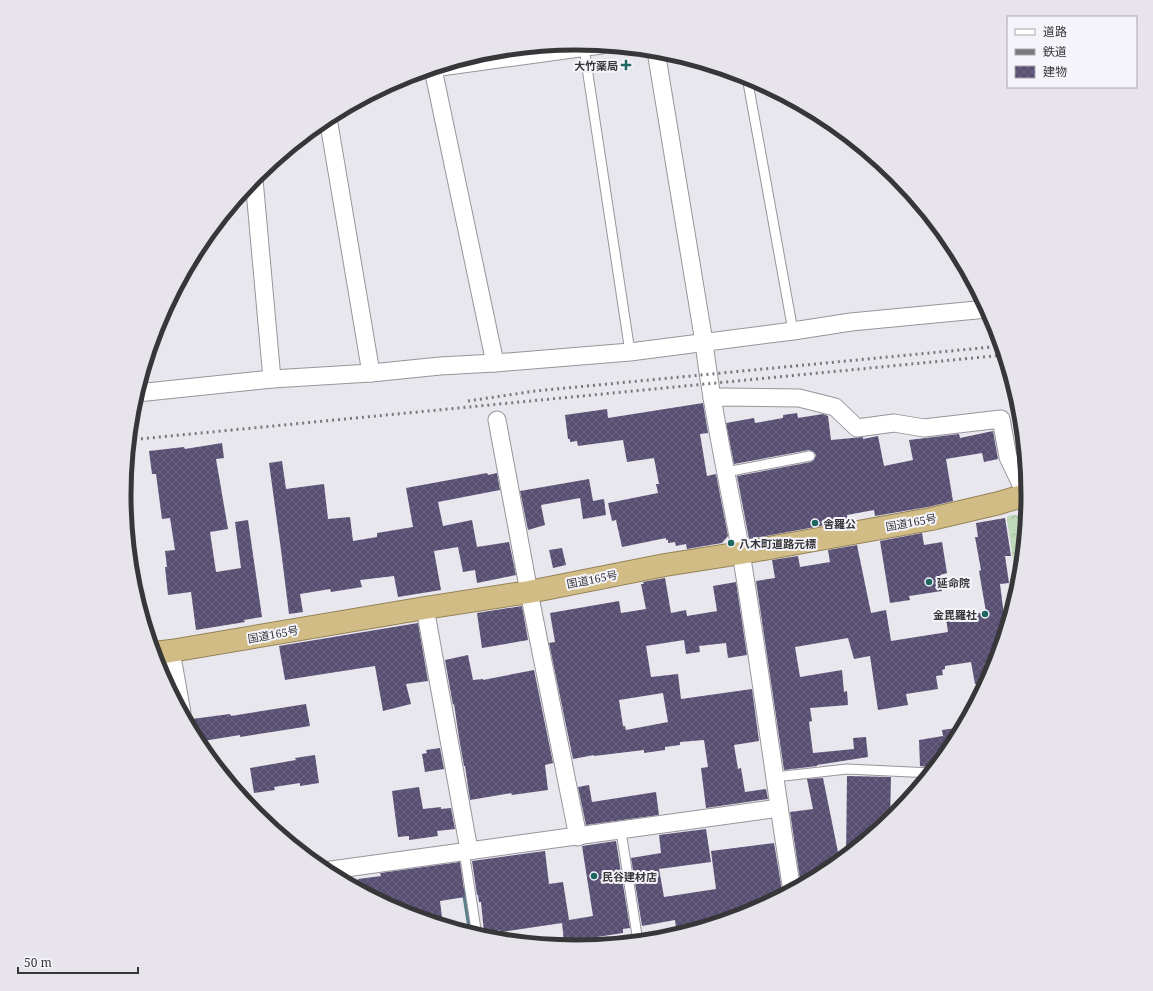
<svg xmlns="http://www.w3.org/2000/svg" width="1153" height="991" font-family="'Noto Serif','Noto Sans JP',serif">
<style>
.forest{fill:url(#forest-crowns)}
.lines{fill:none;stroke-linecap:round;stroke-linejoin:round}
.stream{stroke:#5b7f8a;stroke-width:5}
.building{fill:url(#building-cross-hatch);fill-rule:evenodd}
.service-casing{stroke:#96959b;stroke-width:11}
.minor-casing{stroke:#96959b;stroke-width:19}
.trunk-casing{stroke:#958358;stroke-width:24}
.service{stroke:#fff;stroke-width:9}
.minor{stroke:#fff;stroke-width:17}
.trunk{stroke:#d2bc86;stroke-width:22}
.rail{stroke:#79797c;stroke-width:3;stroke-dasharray:2 4;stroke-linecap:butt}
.poi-dot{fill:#1d6760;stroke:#f6f4fb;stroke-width:1.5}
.labels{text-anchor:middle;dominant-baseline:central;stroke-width:4;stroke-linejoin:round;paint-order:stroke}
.poi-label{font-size:11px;font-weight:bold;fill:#373739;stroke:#f6f4fb;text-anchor:start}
.street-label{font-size:11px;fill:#373739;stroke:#f6f4fb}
.rim{fill:none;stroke:#373739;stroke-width:5}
</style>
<defs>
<pattern id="forest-crowns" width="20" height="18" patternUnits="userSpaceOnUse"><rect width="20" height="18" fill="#bdd9ba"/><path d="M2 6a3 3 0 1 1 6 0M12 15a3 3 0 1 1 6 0" fill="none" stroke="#a3bba1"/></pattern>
<pattern id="building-cross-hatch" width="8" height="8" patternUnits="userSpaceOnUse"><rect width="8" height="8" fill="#584f73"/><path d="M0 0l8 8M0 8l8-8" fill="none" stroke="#6d6683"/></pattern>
</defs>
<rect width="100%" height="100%" fill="#e8e7ed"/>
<path class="forest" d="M 1011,515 L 1017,515 L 1020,517 L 1025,541 L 1020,584 L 1018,590 L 1007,520 L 1007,517 Z"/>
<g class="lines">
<g class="stream">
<path d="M 1021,510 L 1026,525"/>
<path d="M 464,890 L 471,934"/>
</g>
</g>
<g class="building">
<path d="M 703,403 L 708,433 L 700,434 L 707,476 L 716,474 L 728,536 L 722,543 L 687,549 L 686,544 L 676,546 L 675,542 L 668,543 L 668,540 L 666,540 L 666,538 L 622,547 L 616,520 L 612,521 L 608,503 L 658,493 L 656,484 L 659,484 L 654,458 L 627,462 L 623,440 L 578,446 L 577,441 L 570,442 L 570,439 L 568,439 L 565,415 L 607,409 L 608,418 Z"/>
<path d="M 797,413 L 798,418 L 823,414 L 828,416 L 831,440 L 863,437 L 863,439 L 878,436 L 884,466 L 913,460 L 909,440 L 959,434 L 960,438 L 993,431 L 998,459 L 984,462 L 982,453 L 946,459 L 953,501 L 928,507 L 875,516 L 874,510 L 847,515 L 848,521 L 749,539 L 737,476 L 811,462 L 814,460 L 816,455 L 814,452 L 809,450 L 734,464 L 726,423 L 754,418 L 755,423 L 783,418 L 783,415 Z"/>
<path d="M 222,443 L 224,458 L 216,459 L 228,529 L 210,532 L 216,572 L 241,568 L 235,522 L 248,520 L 262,617 L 244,620 L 245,622 L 196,630 L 191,592 L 168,595 L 165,567 L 167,567 L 165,551 L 175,550 L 170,518 L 162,519 L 156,474 L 152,474 L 149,451 L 184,447 L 185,449 Z"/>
<path d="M 282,461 L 286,489 L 324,484 L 328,519 L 350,517 L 353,541 L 377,537 L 377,533 L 413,527 L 406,488 L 487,473 L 488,475 L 497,473 L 500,490 L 438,502 L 443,526 L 472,520 L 477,547 L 509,542 L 516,575 L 477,583 L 475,570 L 463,572 L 458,547 L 434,551 L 441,590 L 398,597 L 394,576 L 360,580 L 362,587 L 331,592 L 330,589 L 300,594 L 303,612 L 289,614 L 281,550 L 269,463 Z"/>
<path d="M 589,479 L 593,501 L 604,499 L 606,515 L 583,519 L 580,498 L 541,505 L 545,525 L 528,530 L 520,491 Z"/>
<path d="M 1005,518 L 1011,556 L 1005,556 L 1009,583 L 1000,584 L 1006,631 L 994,669 L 987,682 L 975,684 L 971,662 L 945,666 L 945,669 L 942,670 L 943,675 L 936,676 L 938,689 L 906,694 L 908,705 L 878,710 L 870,656 L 854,659 L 848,638 L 795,647 L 800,677 L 842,670 L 844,692 L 847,691 L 848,705 L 810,708 L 812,721 L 809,722 L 813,753 L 854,749 L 853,738 L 866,737 L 868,757 L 817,765 L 817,766 L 784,770 L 756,581 L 775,578 L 772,560 L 798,556 L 800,567 L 830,562 L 828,550 L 857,545 L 871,613 L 886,610 L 891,641 L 948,632 L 946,618 L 986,612 L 979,571 L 981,570 L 975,537 L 978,537 L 976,523 Z"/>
<path d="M 922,533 L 924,545 L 942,542 L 947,573 L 940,575 L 942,591 L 909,596 L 910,600 L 890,603 L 880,541 Z"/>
<path d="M 562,548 L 566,565 L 553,568 L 549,550 Z"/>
<path d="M 665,578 L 671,613 L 686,610 L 687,616 L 717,611 L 713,586 L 736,582 L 747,655 L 728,658 L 726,643 L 699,646 L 700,652 L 686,654 L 684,640 L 646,646 L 651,677 L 678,674 L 681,699 L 752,689 L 759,741 L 734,745 L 738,769 L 741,768 L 745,792 L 766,789 L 768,799 L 706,808 L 701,768 L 708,767 L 704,740 L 680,742 L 680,745 L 665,747 L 665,750 L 644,753 L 644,750 L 594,756 L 594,755 L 573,759 L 549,643 L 555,642 L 550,613 L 619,601 L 621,613 L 646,609 L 641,584 L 644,584 L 643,582 ZM 663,693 L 668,722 L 626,730 L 625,726 L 623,726 L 619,700 Z"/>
<path d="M 522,606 L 528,640 L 482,648 L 477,613 Z"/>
<path d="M 418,623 L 428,681 L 406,684 L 411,704 L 383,711 L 375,666 L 285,680 L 279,646 Z"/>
<path d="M 468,655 L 473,680 L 483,679 L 483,680 L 534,670 L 553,763 L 545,765 L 548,790 L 512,795 L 511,793 L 470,800 L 465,766 L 464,766 L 460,744 L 454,704 L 453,705 L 445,660 Z"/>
<path d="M 306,704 L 310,726 L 240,737 L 240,735 L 197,742 L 195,737 L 192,719 L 230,714 L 231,716 Z"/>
<path d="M 963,727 L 953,747 L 935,768 L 920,766 L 919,740 L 943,736 L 942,730 Z"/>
<path d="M 440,748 L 444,769 L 425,772 L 422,754 L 427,753 L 426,750 Z"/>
<path d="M 315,755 L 319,783 L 300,786 L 300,783 L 274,787 L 275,790 L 254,793 L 250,768 L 296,760 L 295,758 Z"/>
<path d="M 847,776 L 891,777 L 890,821 L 846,857 Z"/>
<path d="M 823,778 L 840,862 L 828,872 L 801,886 L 790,812 L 813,809 L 807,779 Z"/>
<path d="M 589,785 L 592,802 L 656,792 L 659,815 L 586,825 L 578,787 Z"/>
<path d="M 419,787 L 423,809 L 441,807 L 441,809 L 451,808 L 455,829 L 437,831 L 438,836 L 409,840 L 409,836 L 398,837 L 392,791 Z"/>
<path d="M 706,829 L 711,862 L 659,869 L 664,897 L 716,889 L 711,851 L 774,843 L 783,896 L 765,906 L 747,908 L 747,910 L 733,912 L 734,918 L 677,936 L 675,920 L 642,926 L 631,858 L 661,853 L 659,835 Z"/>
<path d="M 616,841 L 630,928 L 623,929 L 623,933 L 564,942 L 562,923 L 501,932 L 500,930 L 484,932 L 481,902 L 479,902 L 478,895 L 477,895 L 472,861 L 545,851 L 549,884 L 563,882 L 569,920 L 593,916 L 582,846 Z"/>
<path d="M 460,862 L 465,897 L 440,901 L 443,926 L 403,913 L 359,890 L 358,879 L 381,876 L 380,873 Z"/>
</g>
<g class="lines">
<defs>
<g id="service">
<path d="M 584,48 L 630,352"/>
<path d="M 747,77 L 793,331"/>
<path d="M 726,472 L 810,456"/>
<path d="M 775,777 L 847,769 L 932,773"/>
<path d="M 621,831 L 638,942"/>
<path d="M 464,851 L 477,936"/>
</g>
<g id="minor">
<path d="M 656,51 L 704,342 C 712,413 729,483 741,553 C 760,666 774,779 792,891"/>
<path d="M 434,68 L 601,45"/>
<path d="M 433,69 L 495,363"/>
<path d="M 328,118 L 371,373"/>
<path d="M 254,179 L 272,379"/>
<path d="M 137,393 L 272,379 L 371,373 L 440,366 L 495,363 L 630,352 L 793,331 L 851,322 L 987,309"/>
<path d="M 712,398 L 724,397 L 799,398 L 835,407 L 857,428 L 894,423 L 924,428 L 1001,419 L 1008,457 L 1026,495 L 1028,505"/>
<path d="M 497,420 L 529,592 L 578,837"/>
<path d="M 425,608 L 469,850"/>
<path d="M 171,651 L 182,713"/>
<path d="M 324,871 C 475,850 627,830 779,808"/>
</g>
<path id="trunk" d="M 154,653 L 171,651 L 425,608 L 529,592 L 665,565 L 741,553 L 931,519 L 999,503 L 1029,494"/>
</defs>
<use href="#service" class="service-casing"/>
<use href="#minor" class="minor-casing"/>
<use href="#trunk" class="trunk-casing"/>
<use href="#service" class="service"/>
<use href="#minor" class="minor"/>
<use href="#trunk" class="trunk"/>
<g class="rail">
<path d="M 468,401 L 535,391 L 1002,346"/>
<path d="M 129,440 L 1004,355"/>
</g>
</g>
<g class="poi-dot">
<path d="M624 59h4v4h4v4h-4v4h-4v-4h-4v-4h4z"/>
<circle cx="815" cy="523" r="4"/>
<circle cx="731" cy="543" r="4"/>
<circle cx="929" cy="582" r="4"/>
<circle cx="985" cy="614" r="4"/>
<circle cx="594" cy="876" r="4"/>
</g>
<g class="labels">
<g class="poi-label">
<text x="618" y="65" text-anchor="end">大竹薬局</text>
<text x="823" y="523">舎羅公</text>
<text x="739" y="543">八木町道路元標</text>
<text x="937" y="582">延命院</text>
<text x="977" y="614" text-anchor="end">金毘羅社</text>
<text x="602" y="876">民谷建材店</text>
</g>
<g class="street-label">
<text transform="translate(911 522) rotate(-10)">国道165号</text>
<text transform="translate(592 579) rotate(-11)">国道165号</text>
<text transform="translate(273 634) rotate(-10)">国道165号</text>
</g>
</g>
<path d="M0 0H1153V991H0ZM131 495a445 445 0 1 1 890 0a445 445 0 1 1-890 0Z" fill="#e7e5eb" fill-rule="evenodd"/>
<path class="rim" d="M131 495a445 445 0 1 1 890 0a445 445 0 1 1-890 0Z"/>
<rect x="1007" y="16" width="130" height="72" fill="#f6f4fb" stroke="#aaa8ad"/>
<rect x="1015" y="29" width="20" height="6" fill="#ffffff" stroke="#aaa8ad"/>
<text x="1043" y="36" font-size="12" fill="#373739">道路</text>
<rect x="1015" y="49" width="20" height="6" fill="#79797c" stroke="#aaa8ad"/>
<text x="1043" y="56" font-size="12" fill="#373739">鉄道</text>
<rect x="1015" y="66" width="20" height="12" fill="url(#building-cross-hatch)" stroke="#aaa8ad"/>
<text x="1043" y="76" font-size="12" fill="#373739">建物</text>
<path d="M18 967v6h120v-6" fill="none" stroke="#373739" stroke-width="2"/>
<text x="24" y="967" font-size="12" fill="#373739" stroke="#f6f4fb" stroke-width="3" paint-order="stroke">50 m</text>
</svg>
